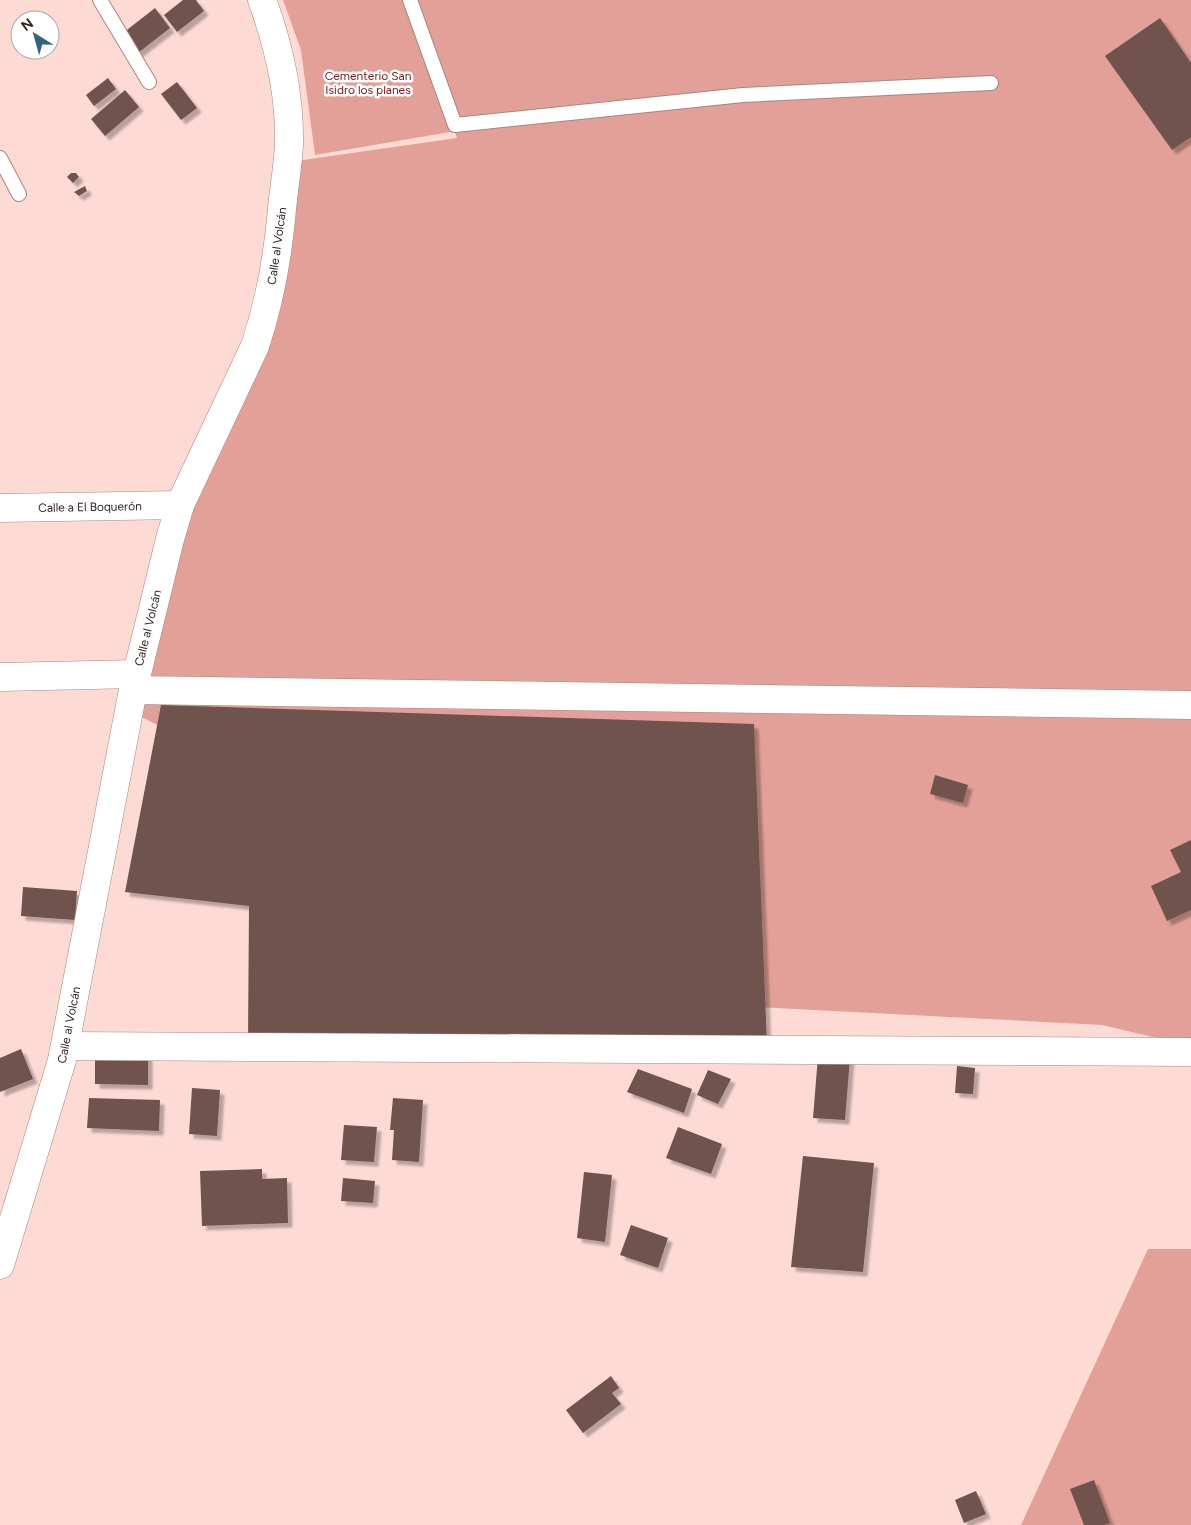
<svg xmlns="http://www.w3.org/2000/svg" width="1191" height="1525" font-family="Figtree,sans-serif">
<style>
.green{fill:#e2a098}
.building{fill:#70524e;filter:url(#shadow)}
.lines{fill:none;stroke-linecap:round;stroke-linejoin:round}
.lane-casing{stroke:#a78682;stroke-width:16}
.street-casing{stroke:#a78682;stroke-width:29}
.secondary-casing{stroke:#a78682;stroke-width:29}
.lane{stroke:#fff;stroke-width:14}
.street{stroke:#fff;stroke-width:28}
.secondary{stroke:#fff;stroke-width:28}
.labels{text-anchor:middle;dominant-baseline:central;stroke-width:5;stroke-linejoin:round;paint-order:stroke}
.park-label{font-size:12px;fill:#7b211e;stroke:#fff}
.street-label{font-size:12px;fill:#312422;stroke:#fff}
</style>
<defs>
<filter id="shadow"><feDropShadow dx="4.5" dy="4.5" stdDeviation="1" flood-color="#0004"/></filter>
</defs>
<rect width="100%" height="100%" fill="#fedad5"/>
<g class="green">
<path d="M 283,0 L 405,0 L 450,132 L 315,155 L 301,50 Z"/>
<path d="M 411,0 L 1191,0 L 1191,1046 L 1102,1025 L 625,1000 L 354,821 L 129,711 L 170,539 L 255,346 L 296,161 L 457,138 Z"/>
<path d="M 1148,1249 L 1191,1249 L 1191,1525 L 1021,1525 Z"/>
</g>
<g class="building">
<path d="M 183,0 L 196,0 L 204,11 L 177,32 L 164,15 Z"/>
<path d="M 155,8 L 170,28 L 138,53 L 123,33 Z"/>
<path d="M 1160,18 L 1191,63 L 1191,137 L 1172,150 L 1105,56 Z"/>
<path d="M 108,78 L 116,89 L 94,106 L 86,95 Z"/>
<path d="M 177,82 L 197,108 L 181,120 L 161,94 Z"/>
<path d="M 125,90 L 139,107 L 105,136 L 91,119 Z"/>
<path d="M 71,173 L 76,173 L 79,177 L 73,183 L 67,177 Z"/>
<path d="M 85,186 L 87,191 L 79,196 L 74,192 Z"/>
<path d="M 161,705 L 754,724 L 767,1044 L 248,1041 L 249,906 L 125,892 Z"/>
<path d="M 935,775 L 968,785 L 963,803 L 930,794 Z"/>
<path d="M 1191,840 L 1191,910 L 1167,921 L 1151,886 L 1181,872 L 1170,850 Z"/>
<path d="M 23,887 L 77,891 L 75,920 L 21,916 Z"/>
<path d="M 21,1049 L 33,1079 L 0,1092 L 0,1058 Z"/>
<path d="M 95,1049 L 148,1050 L 148,1085 L 95,1084 Z"/>
<path d="M 818,1056 L 850,1058 L 845,1120 L 813,1118 Z"/>
<path d="M 957,1066 L 975,1068 L 973,1094 L 955,1093 Z"/>
<path d="M 638,1069 L 692,1089 L 684,1113 L 627,1092 Z"/>
<path d="M 708,1070 L 731,1079 L 718,1104 L 697,1095 Z"/>
<path d="M 192,1088 L 220,1090 L 217,1136 L 189,1134 Z"/>
<path d="M 89,1098 L 160,1100 L 159,1131 L 87,1128 Z"/>
<path d="M 393,1098 L 423,1100 L 419,1162 L 392,1160 L 394,1130 L 390,1130 Z"/>
<path d="M 344,1125 L 377,1127 L 374,1162 L 341,1160 Z"/>
<path d="M 678,1127 L 722,1144 L 711,1174 L 666,1158 Z"/>
<path d="M 803,1156 L 874,1163 L 863,1272 L 791,1267 Z"/>
<path d="M 262,1169 L 262,1179 L 287,1178 L 288,1223 L 202,1226 L 200,1171 Z"/>
<path d="M 584,1172 L 612,1175 L 605,1242 L 577,1238 Z"/>
<path d="M 343,1178 L 375,1181 L 373,1203 L 341,1201 Z"/>
<path d="M 631,1225 L 668,1238 L 658,1268 L 620,1255 Z"/>
<path d="M 611,1376 L 619,1388 L 612,1393 L 621,1404 L 583,1433 L 566,1410 Z"/>
<path d="M 1094,1480 L 1110,1523 L 1104,1525 L 1084,1525 L 1070,1489 Z"/>
<path d="M 976,1491 L 986,1514 L 964,1523 L 955,1500 Z"/>
</g>
<g class="lines">
<defs>
<g id="lane">
<path d="M 100,0 L 149,82"/>
<path d="M 410,0 L 455,125 L 743,95 L 991,83"/>
<path d="M 0,158 L 19,194"/>
</g>
<g id="street">
<path d="M 0,677 L 137,674"/>
<path d="M 133,690 L 1191,705"/>
<path d="M 65,1046 L 1188,1052"/>
</g>
<g id="secondary">
<path d="M 0,508 L 180,505"/>
<path d="M 0,1265 L 62,1060 L 133,690 L 170,539 L 180,505 L 255,346 C 270,301 278,256 282,209 C 284,187 288,166 289,144 C 290,95 279,46 262,0"/>
</g>
</defs>
<use href="#lane" class="lane-casing"/>
<use href="#street" class="street-casing"/>
<use href="#secondary" class="secondary-casing"/>
<use href="#lane" class="lane"/>
<use href="#street" class="street"/>
<use href="#secondary" class="secondary"/>
</g>
<g class="labels">
<g class="park-label">
<text x="368" y="76">Cementerio San<tspan x="368" dy="14">Isidro los planes</tspan></text>
</g>
<g class="street-label">
<text transform="translate(277 246) rotate(-82)">Calle al Volcán</text>
<text transform="translate(90 507) rotate(-1)">Calle a El Boquerón</text>
<text transform="translate(148 628) rotate(-76)">Calle al Volcán</text>
<text transform="translate(69 1025) rotate(-79)">Calle al Volcán</text>
</g>
</g>
<g transform="translate(35 35) rotate(323)"><circle r="24" fill="#ffffff" stroke="#ada7a7"/>
<path d="M0-4L9 19L0 12L-9 19Z" fill="#326481"/>
<text y="-8" font-size="14" font-weight="bold" text-anchor="middle" fill="#312422">N</text>
</g>
</svg>
